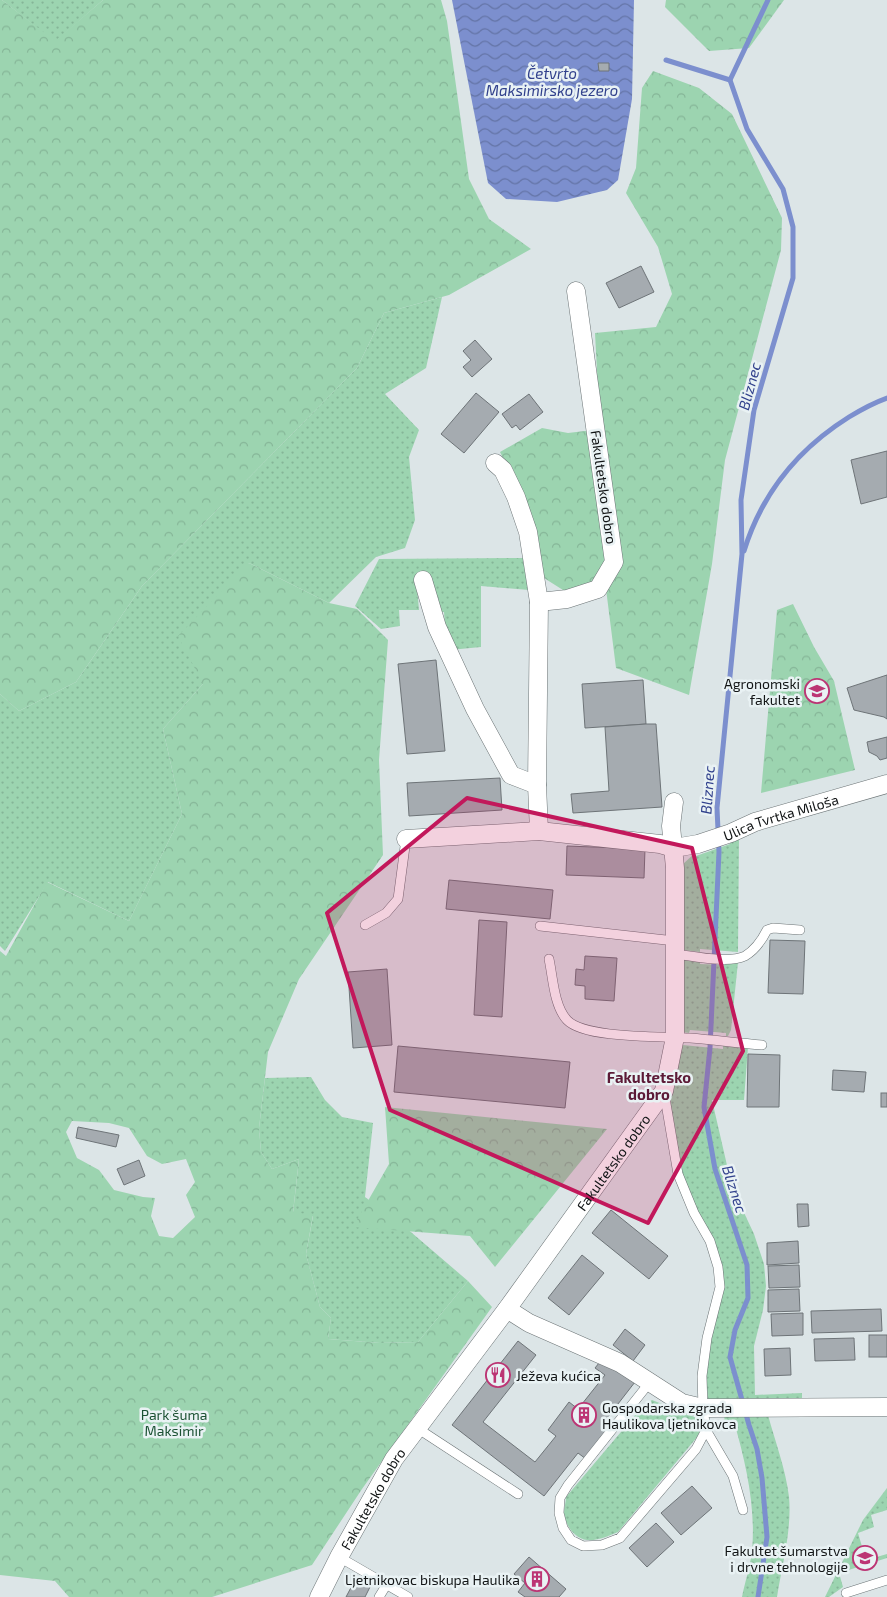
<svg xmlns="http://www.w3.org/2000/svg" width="887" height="1597" font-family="'Exo 2',sans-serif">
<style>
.grass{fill:url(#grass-dots)}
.forest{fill:url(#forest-crowns);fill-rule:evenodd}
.water{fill:url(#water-waves)}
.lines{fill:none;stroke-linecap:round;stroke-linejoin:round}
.stream{stroke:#7c8fce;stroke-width:5}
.building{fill:#a5abb0;stroke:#6e7478}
.lane-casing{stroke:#6c7476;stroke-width:10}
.street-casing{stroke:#6c7476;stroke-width:19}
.lane{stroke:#fff;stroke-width:9}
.street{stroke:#fff;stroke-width:18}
.marked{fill:#c2185b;fill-opacity:0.2;stroke:#c2185b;stroke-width:4;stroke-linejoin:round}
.labels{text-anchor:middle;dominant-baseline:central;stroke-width:5;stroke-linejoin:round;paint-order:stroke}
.street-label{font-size:14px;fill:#121516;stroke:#e9f2f4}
.poi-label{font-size:14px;fill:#121516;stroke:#e9f2f4;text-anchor:end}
.park-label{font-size:14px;fill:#1b5133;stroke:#e9f2f4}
.water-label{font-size:15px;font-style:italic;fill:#31418c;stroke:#e9f2f4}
.neighbourhood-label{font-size:15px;font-weight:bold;fill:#5c1a37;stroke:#e9f2f4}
</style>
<defs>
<pattern id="grass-dots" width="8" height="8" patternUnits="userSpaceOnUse" patternTransform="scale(1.25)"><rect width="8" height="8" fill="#9cd4b0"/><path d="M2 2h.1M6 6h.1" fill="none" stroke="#85b597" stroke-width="1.8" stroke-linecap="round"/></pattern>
<pattern id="forest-crowns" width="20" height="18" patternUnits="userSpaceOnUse" patternTransform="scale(1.25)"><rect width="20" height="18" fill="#9cd4b0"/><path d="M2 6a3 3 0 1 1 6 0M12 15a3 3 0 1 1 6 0" fill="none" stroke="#85b597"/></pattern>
<pattern id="water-waves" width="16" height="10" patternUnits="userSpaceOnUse" patternTransform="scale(1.25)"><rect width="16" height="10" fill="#7c8fce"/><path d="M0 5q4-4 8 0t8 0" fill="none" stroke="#6474a6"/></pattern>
</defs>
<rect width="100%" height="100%" fill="#dce5e7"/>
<g class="grass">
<path d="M 2,0 L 103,0 L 55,42 Z"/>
<path d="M 442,297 L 426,368 L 385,394 L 419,430 L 409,457 L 415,520 L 405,548 L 376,557 L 329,603 L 249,563 L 203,684 L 163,729 L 182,814 L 129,921 L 48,882 L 5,951 L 0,946 L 0,694 L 19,711 L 76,682 L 142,586 L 357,368 L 384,313 Z"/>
<path d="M 524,558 L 529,590 L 481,586 L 481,647 L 450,650 L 446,639 L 444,612 L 434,611 L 432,577 L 416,577 L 419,610 L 399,610 L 400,626 L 381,629 L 355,606 L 379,559 Z"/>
<path d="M 739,839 L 738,952 L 700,949 L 700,952 L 682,950 L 683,864 L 695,853 L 696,856 L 730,844 L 730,842 Z"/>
<path d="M 682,959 L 700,960 L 700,964 L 725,965 L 726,961 L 738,962 L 731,1030 L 728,1036 L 726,1036 L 726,1033 L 690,1030 L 689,1033 L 682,1032 Z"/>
<path d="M 683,1045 L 723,1049 L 723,1045 L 748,1047 L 744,1100 L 712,1100 L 732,1187 L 754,1234 L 764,1264 L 766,1286 L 763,1310 L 754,1346 L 755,1395 L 802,1393 L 802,1403 L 708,1403 L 706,1372 L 710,1343 L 723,1287 L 685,1186 L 672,1131 L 670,1094 L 674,1088 L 680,1046 Z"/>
<path d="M 311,1077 L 325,1100 L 342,1117 L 373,1123 L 365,1197 L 405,1227 L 468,1281 L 418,1342 L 380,1343 L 328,1339 L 331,1318 L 320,1307 L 306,1254 L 313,1216 L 293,1213 L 299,1159 L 272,1169 L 261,1152 L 259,1128 L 265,1078 Z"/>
<path d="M 652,1400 L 697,1418 L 701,1427 L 698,1436 L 618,1532 C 608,1536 598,1541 587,1540 C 575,1539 565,1525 564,1513 C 564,1508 566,1502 566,1497 L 642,1407 Z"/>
<path d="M 724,1415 L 768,1415 C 775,1441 786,1470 789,1497 C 792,1530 782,1565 777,1597 L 742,1597 C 745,1582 750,1567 752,1551 C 756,1508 746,1463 734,1422 L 725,1423 Z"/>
<path d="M 887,1488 L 887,1510 L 871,1515 L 874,1527 L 858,1533 L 866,1560 L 887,1554 L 887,1558 L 839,1573 L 843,1587 L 829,1597 L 825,1597 L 863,1520 Z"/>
</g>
<g class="forest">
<path d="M 0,0 L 2,0 L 55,41 L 103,0 L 441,0 L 447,21 L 469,179 L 489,219 L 531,249 L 449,295 L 384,313 L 357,368 L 142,586 L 76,682 L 19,711 L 0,694 Z"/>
<path d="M 666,0 L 784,0 L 749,48 L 709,51 L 665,7 Z"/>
<path d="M 653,71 L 699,88 L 732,114 L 782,218 L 781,250 L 725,460 L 712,564 L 689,695 L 616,668 L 605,581 L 574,597 L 544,578 L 528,509 L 500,452 L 542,428 L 568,433 L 593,430 L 599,409 L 595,333 L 656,327 L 672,294 L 658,247 L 626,193 L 636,168 L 642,88 Z"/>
<path d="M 249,563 L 329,603 L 357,609 L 388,640 L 379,760 L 383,855 L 299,979 L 268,1052 L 259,1128 L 261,1152 L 272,1169 L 299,1159 L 293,1212 L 313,1215 L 306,1254 L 320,1307 L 331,1318 L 328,1339 L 380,1343 L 418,1342 L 468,1281 L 492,1307 L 362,1489 L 312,1565 L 212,1597 L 69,1597 L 55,1581 L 0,1575 L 0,951 L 6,956 L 47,882 L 129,921 L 182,814 L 163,729 L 203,684 L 178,636 ZM 72,1121 L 109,1123 L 129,1128 L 147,1156 L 162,1164 L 186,1159 L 195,1182 L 186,1195 L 195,1217 L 173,1238 L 159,1236 L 151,1216 L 155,1198 L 143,1197 L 114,1190 L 99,1170 L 77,1158 L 66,1132 Z"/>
<path d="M 793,604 L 814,647 L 834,681 L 855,770 L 761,793 L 777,610 Z"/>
<path d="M 385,1107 L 607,1129 L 495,1267 L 470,1236 L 353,1227 L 389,1164 Z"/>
</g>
<path class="water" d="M 452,0 L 634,0 L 632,99 L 618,180 L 607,190 L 557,202 L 506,199 L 488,183 Z"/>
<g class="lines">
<g class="stream">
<path d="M 666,60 L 730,80"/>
<path d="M 744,551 C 762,493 798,449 849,417 C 862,409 873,403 887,398"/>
<path d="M 758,1597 L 767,1537 L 762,1478 L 757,1449 L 749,1425 L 730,1357 L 735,1330 L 748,1298 L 747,1265 L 715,1169 L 704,1107 L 710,1048 L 719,852 L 717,808 L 742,554 L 741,500 L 754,410 L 793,278 L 793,227 L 783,189 L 747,129 L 730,80 L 768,0"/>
</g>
</g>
<g class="building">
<path d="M 598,63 L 609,63 L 609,71 L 599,71 Z"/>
<path d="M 641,266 L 654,292 L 619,308 L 606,283 Z"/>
<path d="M 475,340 L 492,359 L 472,377 L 463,367 L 471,360 L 463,351 Z"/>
<path d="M 476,393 L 499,412 L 464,453 L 441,434 Z"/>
<path d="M 529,394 L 543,412 L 520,430 L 516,425 L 512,428 L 502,414 Z"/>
<path d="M 887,451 L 887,497 L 861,504 L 851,460 Z"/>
<path d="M 436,660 L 445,751 L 407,754 L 398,664 Z"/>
<path d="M 887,675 L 887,719 L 884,717 L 854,710 L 847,688 Z"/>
<path d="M 643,680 L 646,724 L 585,728 L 582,684 Z"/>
<path d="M 646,724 L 656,724 L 662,807 L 573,813 L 571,794 L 609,791 L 605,727 Z"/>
<path d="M 887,737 L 887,758 L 880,760 L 877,756 L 869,752 L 867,742 Z"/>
<path d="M 500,778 L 502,810 L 409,816 L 407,783 Z"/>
<path d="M 567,846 L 645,849 L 644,878 L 566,875 Z"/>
<path d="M 449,880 L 553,890 L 550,919 L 446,909 Z"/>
<path d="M 479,920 L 507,922 L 502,1017 L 474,1015 Z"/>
<path d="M 770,940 L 805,941 L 803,994 L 768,993 Z"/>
<path d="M 585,956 L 617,958 L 614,1001 L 585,999 L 585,986 L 575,985 L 576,969 L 584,970 Z"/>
<path d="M 387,969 L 392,1045 L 353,1048 L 348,972 Z"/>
<path d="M 398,1046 L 570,1062 L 565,1108 L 394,1092 Z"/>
<path d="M 748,1054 L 780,1055 L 779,1107 L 747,1107 Z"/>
<path d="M 833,1070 L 866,1072 L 864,1092 L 832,1090 Z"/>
<rect x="881" y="1093" width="6" height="14"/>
<path d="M 78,1127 L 119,1135 L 116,1147 L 76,1138 Z"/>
<path d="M 139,1160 L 145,1176 L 124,1185 L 117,1169 Z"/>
<path d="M 797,1204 L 808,1204 L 809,1226 L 798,1227 Z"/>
<path d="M 611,1210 L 668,1256 L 649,1279 L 592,1233 Z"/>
<path d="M 798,1241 L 799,1263 L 767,1265 L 767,1243 Z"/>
<path d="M 582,1255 L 604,1273 L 569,1315 L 548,1298 Z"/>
<path d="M 799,1265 L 800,1287 L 769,1288 L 768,1266 Z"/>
<path d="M 799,1289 L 800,1311 L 768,1312 L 768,1290 Z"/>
<path d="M 881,1309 L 882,1331 L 812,1333 L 811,1311 Z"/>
<path d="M 803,1313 L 803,1335 L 772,1336 L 771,1314 Z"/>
<path d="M 625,1329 L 645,1345 L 633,1361 L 613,1345 Z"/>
<rect x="869" y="1335" width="18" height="22"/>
<path d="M 854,1338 L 855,1360 L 815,1361 L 814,1339 Z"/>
<path d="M 518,1341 L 536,1355 L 483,1422 L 535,1462 L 556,1436 L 548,1430 L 569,1402 L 578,1409 L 605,1375 L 595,1368 L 603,1358 L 635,1382 L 604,1422 L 611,1427 L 586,1459 L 578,1453 L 544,1496 L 452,1425 Z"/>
<path d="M 790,1348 L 791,1375 L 765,1376 L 764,1349 Z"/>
<path d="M 692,1486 L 712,1508 L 681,1535 L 661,1513 Z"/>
<path d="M 656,1523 L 674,1542 L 647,1567 L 629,1548 Z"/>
<path d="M 529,1557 L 566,1589 L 559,1597 L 525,1597 L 518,1592 L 525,1583 L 514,1574 Z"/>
<path d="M 355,1580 L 370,1587 L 365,1597 L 346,1597 Z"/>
</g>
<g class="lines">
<defs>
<g id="lane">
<path d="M 365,925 L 386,913 L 398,899 L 406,839"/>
<path d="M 540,926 L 675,941"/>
<path d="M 675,954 C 693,956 728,964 745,956 C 755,950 762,940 767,930 L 773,928 L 800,930"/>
<path d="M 549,959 C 553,978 554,1006 567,1020 C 585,1039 663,1036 690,1038 C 714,1040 738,1043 762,1045"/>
<path d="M 650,1382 L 568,1485 L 560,1498 L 559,1513 L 563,1528 L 571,1540 L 583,1546 L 602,1545 L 620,1538 L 696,1449 L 706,1430 L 703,1408 L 702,1376 L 707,1338 L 720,1287 L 718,1267 L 710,1241 L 694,1213 L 678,1174 L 664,1092"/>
<path d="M 417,1428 L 518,1494"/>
<path d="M 706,1430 L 733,1476 L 743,1510"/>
<path d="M 339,1557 L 408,1597"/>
<path d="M 846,1593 L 887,1580"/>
<path d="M 379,1597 L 387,1584"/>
</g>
<g id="street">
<path d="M 495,463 L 503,470 L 516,497 L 528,532 L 539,602 L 537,785"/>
<path d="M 423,580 L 437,627 L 475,709 L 511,775 L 537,785 L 539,831"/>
<path d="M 539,602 L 567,599 L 598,589 L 614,562 L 576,291"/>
<path id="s1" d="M 406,839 L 539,831 L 660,844 L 674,848 L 698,844 L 731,833 L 755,822 L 887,784"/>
<path d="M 507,1309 L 529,1323 L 620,1363 L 682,1403 L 703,1408 L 887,1407"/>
<path id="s2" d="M 319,1597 L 339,1557 L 394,1459 L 507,1309 L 664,1091 L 675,1037 L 675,868 L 671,826 L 674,802"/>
</g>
</defs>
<use href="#lane" class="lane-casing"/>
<use href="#street" class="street-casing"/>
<use href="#lane" class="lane"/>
<use href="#street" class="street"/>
</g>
<path class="marked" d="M 467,798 L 692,848 L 743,1051 L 648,1223 L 390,1110 L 327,913 Z"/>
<defs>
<symbol id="university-ring" viewBox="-11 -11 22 22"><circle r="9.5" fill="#e9f2f4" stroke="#bc3574" stroke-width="1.5"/><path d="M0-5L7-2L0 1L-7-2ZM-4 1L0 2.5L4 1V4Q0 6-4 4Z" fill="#bc3574"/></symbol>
<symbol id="restaurant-ring" viewBox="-11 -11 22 22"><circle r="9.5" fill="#e9f2f4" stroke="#bc3574" stroke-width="1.5"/><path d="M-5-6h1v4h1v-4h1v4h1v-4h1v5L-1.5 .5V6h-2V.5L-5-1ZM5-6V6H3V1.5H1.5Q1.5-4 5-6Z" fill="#bc3574"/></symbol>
<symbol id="building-ring" viewBox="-11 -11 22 22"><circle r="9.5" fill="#e9f2f4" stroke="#bc3574" stroke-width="1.5"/><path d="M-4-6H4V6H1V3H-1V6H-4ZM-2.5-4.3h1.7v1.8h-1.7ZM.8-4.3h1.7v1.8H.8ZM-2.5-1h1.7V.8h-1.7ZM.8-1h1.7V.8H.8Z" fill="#bc3574"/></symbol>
</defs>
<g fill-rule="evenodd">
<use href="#university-ring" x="803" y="677" width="28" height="28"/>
<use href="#restaurant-ring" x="484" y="1361" width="28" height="28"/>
<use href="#building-ring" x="570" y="1401" width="28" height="28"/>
<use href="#university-ring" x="851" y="1544" width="28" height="28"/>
<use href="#building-ring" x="523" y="1565" width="28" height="28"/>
</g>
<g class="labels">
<g class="street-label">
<text transform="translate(604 487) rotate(82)">Fakultetsko dobro</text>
<text stroke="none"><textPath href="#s1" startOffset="381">Ulica Tvrtka Miloša</textPath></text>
<text stroke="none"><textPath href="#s2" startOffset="526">Fakultetsko dobro</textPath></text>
<text stroke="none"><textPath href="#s2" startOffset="112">Fakultetsko dobro</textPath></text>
</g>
<g class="poi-label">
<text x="800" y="683">Agronomski<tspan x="800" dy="16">fakultet</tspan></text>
<text x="516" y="1375" text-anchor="start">Ježeva kućica</text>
<text x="602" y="1407" text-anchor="start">Gospodarska zgrada<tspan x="602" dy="16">Haulikova ljetnikovca</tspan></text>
<text x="848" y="1550">Fakultet šumarstva<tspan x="848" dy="16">i drvne tehnologije</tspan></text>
<text x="520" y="1579">Ljetnikovac biskupa Haulika</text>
</g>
<g class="park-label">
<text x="174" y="1414">Park šuma<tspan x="174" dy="16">Maksimir</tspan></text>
</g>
<g class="water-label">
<text x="552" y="73">Četvrto<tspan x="552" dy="17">Maksimirsko jezero</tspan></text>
<text transform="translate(749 386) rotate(-75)">Bliznec</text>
<text transform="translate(707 790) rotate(-86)">Bliznec</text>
<text transform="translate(735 1189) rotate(72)">Bliznec</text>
</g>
<g class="neighbourhood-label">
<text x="649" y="1077">Fakultetsko<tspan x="649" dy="17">dobro</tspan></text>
</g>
</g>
</svg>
